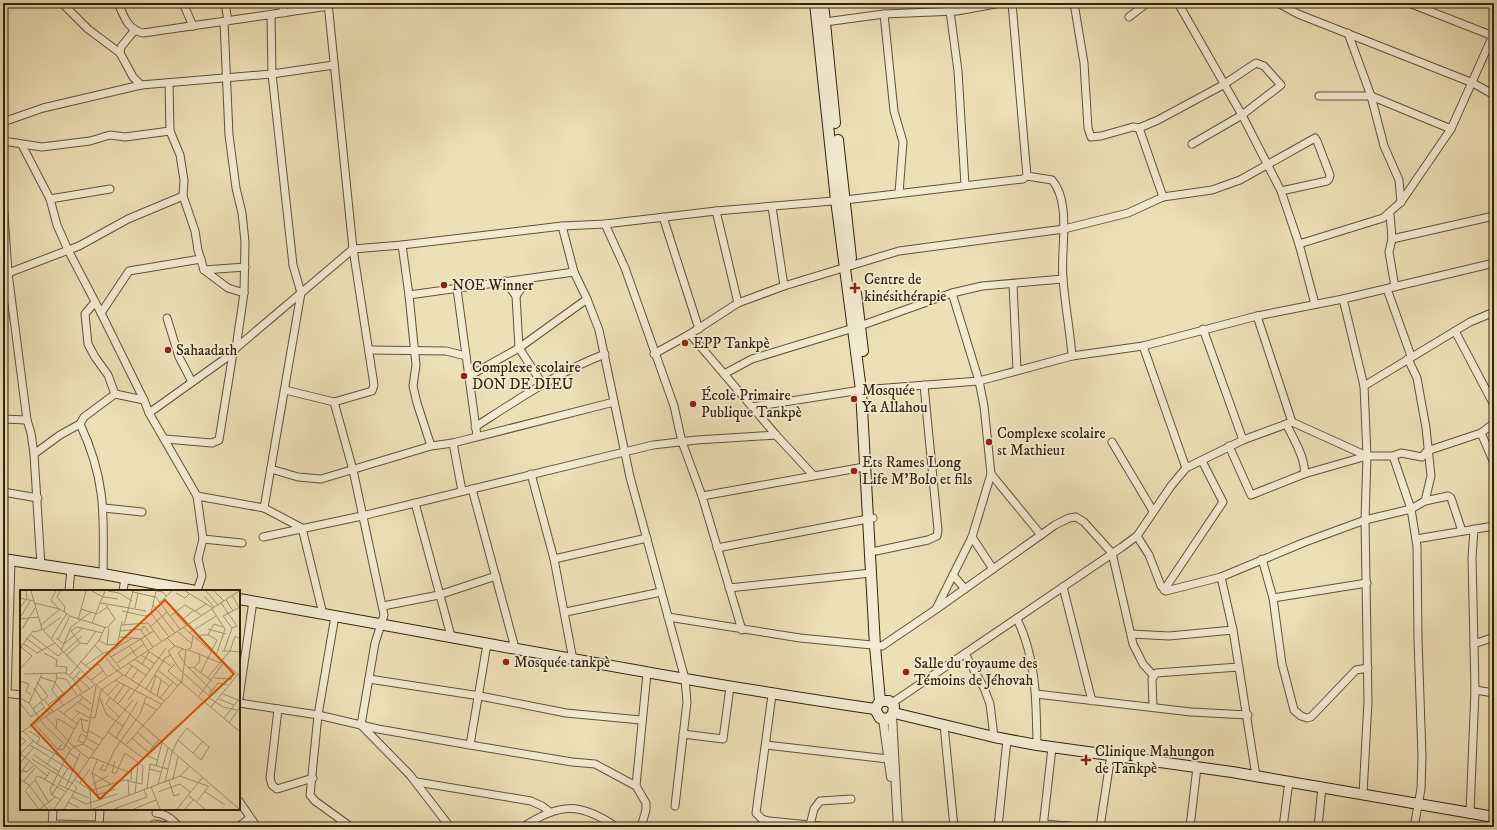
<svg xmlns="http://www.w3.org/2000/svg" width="1497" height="830" font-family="'IM FELL DW Pica',serif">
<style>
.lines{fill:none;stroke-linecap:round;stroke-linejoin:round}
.minor-casing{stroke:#615238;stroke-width:9}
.tertiary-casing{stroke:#615238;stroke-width:10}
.secondary-casing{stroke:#32230e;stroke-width:12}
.minor{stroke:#f3ead0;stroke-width:7}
.tertiary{stroke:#f3ead0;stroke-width:8}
.secondary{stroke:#f3ead0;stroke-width:10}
.poi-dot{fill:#8f2418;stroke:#f3ead0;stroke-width:1.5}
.labels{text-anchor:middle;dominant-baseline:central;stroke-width:3.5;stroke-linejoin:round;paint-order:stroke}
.poi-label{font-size:15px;fill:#32230e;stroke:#f3ead0;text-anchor:start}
.inset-road{fill:none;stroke:#a29473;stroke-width:1}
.view{fill:#d6540c;fill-opacity:0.15;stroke:#d6540c;stroke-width:2}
.inset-edge{fill:none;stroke:#32230e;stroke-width:2}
</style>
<rect width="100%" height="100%" fill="#eddfb6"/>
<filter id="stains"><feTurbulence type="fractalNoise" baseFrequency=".005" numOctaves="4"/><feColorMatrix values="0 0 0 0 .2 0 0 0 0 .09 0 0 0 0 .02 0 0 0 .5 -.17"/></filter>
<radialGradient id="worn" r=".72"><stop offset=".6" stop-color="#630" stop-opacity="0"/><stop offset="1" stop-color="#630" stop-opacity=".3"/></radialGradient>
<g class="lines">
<defs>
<g id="minor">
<path d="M 62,3 L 88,29 L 120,53 L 133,77 L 141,85"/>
<path d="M 118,3 C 124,16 127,29 143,33 L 329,6"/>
<path d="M 183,3 L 193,26"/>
<path d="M 225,3 L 228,21"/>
<path d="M 282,3 L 284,13"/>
<path d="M 1012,3 L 1027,176"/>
<path d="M 1074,3 L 1084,63 L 1088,128 L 1091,137 L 1101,136 L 1133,127 L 1139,128 L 1158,120 L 1223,85 L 1256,63 L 1264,66 L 1281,85 L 1242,115 L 1192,144"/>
<path d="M 1178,3 L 1242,115 L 1281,191 L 1299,244 L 1315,304"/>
<path d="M 1278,3 L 1298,14 L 1473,83 L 1494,95"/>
<path d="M 1409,3 L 1493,36"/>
<path d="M 950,11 L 958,71 L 965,185"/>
<path d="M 884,14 L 894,111 L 903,142 L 899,193"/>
<path d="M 1129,17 L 1147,3"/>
<path d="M 821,21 L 825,22 L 884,14 L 957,11 L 1001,3"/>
<path d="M 224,22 L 229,135 L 236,188 L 242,213 L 245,242 L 244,293 L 236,348"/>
<path d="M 1348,33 L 1371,96 L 1384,146 L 1399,180 L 1401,202"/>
<path d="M 120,53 L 121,47 L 134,31"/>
<path d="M 169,83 L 170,131 L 180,155 L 184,180 L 183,196 L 195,231 L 198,250 L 204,270 L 228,288 L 244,293"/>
<path d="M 1319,96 L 1371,96 L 1451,129"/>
<path d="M 3,122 L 43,108 L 141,85 L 272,74 L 334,65"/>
<path d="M 1139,128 L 1163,197"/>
<path d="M 3,141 L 42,147 L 90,141 L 110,135 L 125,137 L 170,131"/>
<path d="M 22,145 L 50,199 L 57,225 L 68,250 L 101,313"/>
<path d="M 3,198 L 8,273 L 27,420 L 31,433 L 34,454 L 41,566"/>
<path d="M 50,199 L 110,189"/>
<path d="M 772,207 L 784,286"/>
<path d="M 716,211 L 738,303"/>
<path d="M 1390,214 L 1392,239 L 1389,252 L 1395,287"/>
<path d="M 663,217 L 699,329"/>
<path d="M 605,224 L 625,268 L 674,406 L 682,442 L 702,496 L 742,630"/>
<path d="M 1392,239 L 1494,216"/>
<path d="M 1299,244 L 1383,218 L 1401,202 L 1451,129 L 1494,33"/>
<path d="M 402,245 L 409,295 L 416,365 L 413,386 L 417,403 L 431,446"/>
<path d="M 204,270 L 245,267"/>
<path d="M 3,275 L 79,246 L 128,219 L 183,196"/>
<path d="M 505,281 L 516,296 L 519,348 L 543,385"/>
<path d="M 1013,284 L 1017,370"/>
<path d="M 457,289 L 477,436"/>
<path d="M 1387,289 L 1411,356"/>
<path d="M 409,295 L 574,272"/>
<path d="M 516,296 L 528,279"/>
<path d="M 587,299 L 599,330 L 630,477 L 685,679 L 687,702 L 675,806"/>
<path d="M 1343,299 L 1364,386 L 1367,456"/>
<path d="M 95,302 L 85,314 L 88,344 L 95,357 L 108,375 L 115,394"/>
<path d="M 1257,316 L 1292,422"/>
<path d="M 167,318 L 179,357 L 192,382"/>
<path d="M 1203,329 L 1243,440"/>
<path d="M 1455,331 L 1494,405"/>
<path d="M 690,334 L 776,435 L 813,475"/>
<path d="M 1143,346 L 1186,468"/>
<path d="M 370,350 L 446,351 L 466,356"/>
<path d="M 654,354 L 690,334 L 738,303 L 784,286 L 899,251 L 1064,229 L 1128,213 L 1163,197 L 1212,190 L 1240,180 L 1315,138 L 1317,141 L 1330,175 L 1329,179 L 1327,181 L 1281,191"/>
<path d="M 1408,359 L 1417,378 L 1426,428 L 1431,476 L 1425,501"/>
<path d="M 724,374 L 752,359 L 860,326 L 952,293 L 982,286 L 1063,279"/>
<path d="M 469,376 L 519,348 L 587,299 L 574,272 L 562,226"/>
<path d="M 1364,386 L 1470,322 L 1494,312"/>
<path d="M 285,390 L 334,402 L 372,391 L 374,385 L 353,249 L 328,3"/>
<path d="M 144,400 L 101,313 L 129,271 L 201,259"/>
<path d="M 334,402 L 353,470 L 384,615 L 375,643 L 361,725 L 410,775 L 450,827"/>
<path d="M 752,407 L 861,390 L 979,381 L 1072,356 L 1143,346 L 1257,316 L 1343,299 L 1494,263"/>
<path d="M 149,413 L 197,496 L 203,539 L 198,559 L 202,576 L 197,591"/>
<path d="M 3,419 L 27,420"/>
<path d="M 80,424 C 106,479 104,515 103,574"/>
<path d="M 475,427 C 517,400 558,372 605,354"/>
<path d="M 1481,433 L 1494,463"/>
<path d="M 165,439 L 212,443 L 219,440 L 233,353"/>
<path d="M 1112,442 L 1153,511"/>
<path d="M 453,443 L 462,491"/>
<path d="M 1229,446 L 1251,495 L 1304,474 C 1307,461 1292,435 1286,424"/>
<path d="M 34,454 L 60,435 L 80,424 L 84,417 L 115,394 L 144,400 L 149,413 L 233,353 L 236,348 L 353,249 L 402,245 L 562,226 L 605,224 L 716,211 L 845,200 L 1023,179 L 1027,176 L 1052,180 C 1072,203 1060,251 1063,279 C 1065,305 1070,330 1072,356"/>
<path d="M 1393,456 L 1411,509 L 1417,546 L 1418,640 L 1422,756 L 1421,789 L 1414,827"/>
<path d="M 271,469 L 298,477 L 321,479 L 431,446 L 453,443 L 614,402"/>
<path d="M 531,474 L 554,559 L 573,660"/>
<path d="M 991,474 L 1041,535"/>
<path d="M 1304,474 L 1367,456"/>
<path d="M 472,489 L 515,648"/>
<path d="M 3,492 L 38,498"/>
<path d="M 197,496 L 264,508 L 301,293 L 293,265 L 272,74 L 271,15"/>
<path d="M 702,496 L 864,467"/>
<path d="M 415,503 L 451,636"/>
<path d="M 104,508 L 142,512"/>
<path d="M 264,508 L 302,528 L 323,614"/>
<path d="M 1137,536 L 1149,555 L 1161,586 L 1166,591 L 1221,577 L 1305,542 L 1365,520 L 1411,509 L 1425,501 L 1448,496 L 1451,498 L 1462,531"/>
<path d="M 263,537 L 362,516 L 653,445 L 697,440 L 776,435"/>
<path d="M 972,537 L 993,569"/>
<path d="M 203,539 L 242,543"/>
<path d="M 1416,539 L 1494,526"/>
<path d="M 717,548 L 873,518"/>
<path d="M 876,551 L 928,540 L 937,536 L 938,530 L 924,385"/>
<path d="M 554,559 L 647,538"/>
<path d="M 1262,559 L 1273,598 L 1282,664 L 1294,710 L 1301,716 L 1307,718 L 1311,717 L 1356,670 L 1368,668"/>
<path d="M 953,575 L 965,589"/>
<path d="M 1221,577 L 1233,630 L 1256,776"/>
<path d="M 1063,587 L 1092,701"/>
<path d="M 729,588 L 871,573"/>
<path d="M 1164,590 L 1223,502 L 1202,461"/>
<path d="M 69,591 L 71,569"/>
<path d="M 123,591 L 125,578"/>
<path d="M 1273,598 L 1367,583"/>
<path d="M 383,606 L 439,595 L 496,576"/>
<path d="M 936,609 L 972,537 L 991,474 L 984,406 L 979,381 L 952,293"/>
<path d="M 566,612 L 661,592"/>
<path d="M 335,616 L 318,715 L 310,795 L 315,801 L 351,827"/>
<path d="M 668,617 L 800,638 L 882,646 L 935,610 L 1055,525 L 1069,518 L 1076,517 L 1084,522 L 1112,553 L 1133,644 L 1143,664 L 1153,675"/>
<path d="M 1017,619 C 1037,660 1036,701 1037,745"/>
<path d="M 1131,634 L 1169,636 L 1233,630"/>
<path d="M 1474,644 L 1494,637"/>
<path d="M 965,654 L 984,688 L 990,704 L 994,737"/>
<path d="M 369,679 L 480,696 L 566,713 L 641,720"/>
<path d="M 1475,690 L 1494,693"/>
<path d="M 3,693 L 21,695"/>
<path d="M 7,694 L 11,560"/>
<path d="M 1036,694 L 1191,712 L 1248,715"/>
<path d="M 772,695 L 756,813 L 762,819 L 769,821 L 830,827"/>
<path d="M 239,698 L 253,601"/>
<path d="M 239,703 L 318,715 L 378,729 L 470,745 L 572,762 L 595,764 L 636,786"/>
<path d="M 892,703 L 1122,547 L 1137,536 L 1171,486 L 1186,468 L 1243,440 L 1292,422 L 1367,456"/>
<path d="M 1153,707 L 1152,679 L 1156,673 L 1239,667"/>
<path d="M 278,709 L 270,778 L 272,785 L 277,789 L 313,778"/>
<path d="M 944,725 L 954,827"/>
<path d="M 683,734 L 723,739 L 730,687"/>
<path d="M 470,745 L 487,644"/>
<path d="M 766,745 L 888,759"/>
<path d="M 417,782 L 531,801 L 542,806 L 550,812"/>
<path d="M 1363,794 L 1368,702 L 1365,520 L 1367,456 L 1393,456 L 1401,453 L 1422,457 L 1427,451 L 1481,433 L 1494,423"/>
<path d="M 239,801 L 257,827"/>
<path d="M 1470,812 L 1475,690 L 1472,558 L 1474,529"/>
<path d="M 156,813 C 166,814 172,819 179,827"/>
<path d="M 52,824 L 99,825"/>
<path d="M 154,824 L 174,827"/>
<path d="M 1043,824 L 1082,827"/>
<path d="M 810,825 L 814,809 L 820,801 L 851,799"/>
<path d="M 52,827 L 53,809"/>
<path d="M 99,827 L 100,809"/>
<path d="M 238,827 L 250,818"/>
<path d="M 523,827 C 559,803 580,802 616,827"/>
<path d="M 641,827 L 646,810 L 646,803 L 636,786 L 647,673"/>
<path d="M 998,827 L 1007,740"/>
<path d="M 1043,827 L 1052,748"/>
<path d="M 1100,827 L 1111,755"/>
<path d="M 1190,827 L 1197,767"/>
<path d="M 1283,827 L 1289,781"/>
<path d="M 1318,827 L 1322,787"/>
</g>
<g id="tertiary">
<path d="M 892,716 L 898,827"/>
<path d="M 883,719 L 891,777"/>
</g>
<g id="secondary">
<path d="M 815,3 L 836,200 L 861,390 L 875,646 L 880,701 L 875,709 L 880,718 L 888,719 L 893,714 L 894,706 L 889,701 L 880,701"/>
<path d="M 823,3 L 835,123"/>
<path d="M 838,140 L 851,258"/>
<path d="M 856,293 L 863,351"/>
<path d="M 3,559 L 103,574 L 196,591"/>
<path d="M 239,599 C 451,636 662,678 875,709"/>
<path d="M 894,713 L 994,737 L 1037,745 L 1232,772 L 1494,817"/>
</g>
</defs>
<use href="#minor" class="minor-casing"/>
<use href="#tertiary" class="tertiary-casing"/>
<use href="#secondary" class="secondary-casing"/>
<use href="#minor" class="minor"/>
<use href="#tertiary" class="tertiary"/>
<use href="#secondary" class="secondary"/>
</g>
<g class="poi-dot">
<circle cx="444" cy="285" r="4"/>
<path d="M853 282h4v4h4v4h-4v4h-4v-4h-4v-4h4z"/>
<circle cx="685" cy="343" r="4"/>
<circle cx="168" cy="350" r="4"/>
<circle cx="464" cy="376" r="4"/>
<circle cx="854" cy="399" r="4"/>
<circle cx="693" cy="404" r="4"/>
<circle cx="989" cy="442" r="4"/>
<circle cx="854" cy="471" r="4"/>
<circle cx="506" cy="662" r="4"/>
<circle cx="906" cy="672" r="4"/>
<path d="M1084 754h4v4h4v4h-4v4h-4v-4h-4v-4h4z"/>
</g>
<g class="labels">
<g class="poi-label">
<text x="864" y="279">Centre de<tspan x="864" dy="17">kinésithérapie</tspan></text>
<text x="452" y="285">NOE Winner</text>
<text x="693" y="343">EPP Tankpè</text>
<text x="176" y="350">Sahaadath</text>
<text x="472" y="367">Complexe scolaire<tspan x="472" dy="17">DON DE DIEU</tspan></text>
<text x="862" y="390">Mosquée<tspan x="862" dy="17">Ya Allahou</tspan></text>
<text x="701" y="395">École Primaire<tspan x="701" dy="17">Publique Tankpè</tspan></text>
<text x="997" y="433">Complexe scolaire<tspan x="997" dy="17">st Mathieu1</tspan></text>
<text x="862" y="462">Ets Rames Long<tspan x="862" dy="17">Life M'Bolo et fils</tspan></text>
<text x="514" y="662">Mosquée tankpè</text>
<text x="914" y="663">Salle du royaume des<tspan x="914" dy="17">Témoins de Jéhovah</tspan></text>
<text x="1095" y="751">Clinique Mahungon<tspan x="1095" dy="17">de Tankpè</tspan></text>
</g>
</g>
<g transform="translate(20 590)">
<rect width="220" height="220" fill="#eddfb6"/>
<path class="inset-road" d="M 11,1 L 22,39 L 74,94M 36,1 L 31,10 L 38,18M 40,1 L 37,7 L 45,17 L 44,22M 72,1 L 83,7 L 98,9M 88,1 L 99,3 L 112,11M 136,1 L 131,23 L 149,47M 137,1 L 143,2 L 147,7M 165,1 L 193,18M 186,1 L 198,15M 194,1 L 204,11M 113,2 L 135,7M 156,3 L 165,8 L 169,4M 212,5 L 220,19M 135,6 L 160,39M 184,6 L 194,17M 0,8 L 14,11M 206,10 L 213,21M 14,13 L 40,19 L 50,26 L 38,50M 81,13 L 126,21M 139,13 L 152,1M 201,13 L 217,36 L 212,38M 86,15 L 95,29M 133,15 L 155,43M 0,18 L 7,8 L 6,1M 115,18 L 118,3M 61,19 L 77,24 L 88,17M 192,19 L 205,39 L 196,66M 102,21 L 125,26 L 132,24M 175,21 L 186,14M 155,23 L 166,35M 50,26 L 87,38 L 95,29M 150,26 L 165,15 L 181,25M 0,28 L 10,11M 0,29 L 18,27M 58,30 L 66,1M 162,30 L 174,20M 72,33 L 85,1M 21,35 L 40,19M 102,35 L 128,33 L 141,51M 104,35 L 113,1M 131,36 L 147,22M 163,37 L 220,86M 2,39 L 15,18M 188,39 L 206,44M 23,40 L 41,27M 76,41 L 67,54 L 60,53 L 51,41 L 57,37 L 83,43M 101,41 L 120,39 L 133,57M 121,41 L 124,36 L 130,44M 157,41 L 171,53M 169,43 L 196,26M 10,44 L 38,66 L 42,62M 100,47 L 121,49 L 128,61 L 151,76M 6,48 L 22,60 L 35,53M 36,48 L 44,54 L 63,38M 147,48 L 155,56 L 166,60M 31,49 L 47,23M 177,49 L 181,45 L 188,45 L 194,34 L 203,37M 78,50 L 87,55 L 98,54M 4,54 L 17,63 L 23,60M 74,55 L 83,63M 87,55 L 89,38M 155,56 L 148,61 L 160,80 L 188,105M 97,57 L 111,49M 110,57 L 117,67M 0,58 L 13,41 L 16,42 L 22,39M 163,59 L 158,63 L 164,72M 168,60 L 179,64 L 180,71 L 174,78M 41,61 L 51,37 L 71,22M 202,61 L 210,61 L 215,46 L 220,49M 204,61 L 212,38 L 203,26 L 220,17M 87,62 L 100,78M 24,63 L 37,70M 43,63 L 62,46M 179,64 L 200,73M 121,65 L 135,74M 46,66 L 60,53M 91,67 L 134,41M 86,68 L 96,80 L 137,106M 114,69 L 131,80M 37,70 L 36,76 L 47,77 L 46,83M 60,71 L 70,79 L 78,74 L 87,86M 97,73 L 124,54M 108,73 L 127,86M 156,73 L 148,81 L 220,142M 164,73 L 192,101M 122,74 L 129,62M 66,75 L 82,64 L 97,58 L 102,31M 168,78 L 173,77 L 192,91M 0,79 L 12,66 L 1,57M 138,80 L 158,96M 60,81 L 53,89 L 62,102M 181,82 L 197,50 L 188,45M 36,83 L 37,88 L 32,100 L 43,115M 4,84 L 46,83 L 53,89M 50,85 L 80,49 L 85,37M 135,85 L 149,96M 56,86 L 69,98M 105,86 L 112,76M 20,87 L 35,92M 188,87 L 210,61 L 220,62M 37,88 L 46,89 L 57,105M 194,88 L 212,89M 71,90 L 83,81M 95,90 L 141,114M 111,90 L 118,80M 141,90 L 137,106 L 145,111M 0,91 L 9,94 L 6,101 L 11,105M 35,93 L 44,104M 77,94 L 219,1M 77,95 L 75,94 L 219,219M 14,98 L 22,110M 126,99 L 145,68 L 151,65M 130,103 L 136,86M 59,104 L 71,114M 203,104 L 218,110M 88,105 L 100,92M 179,106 L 204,72M 188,106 L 198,93 L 207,95M 188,107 L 203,117 L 217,120M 0,108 L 9,113 L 24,135 L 51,160M 80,108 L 86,124 L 104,137M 90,108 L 86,114 L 99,127M 140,108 L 153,92M 24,109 L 33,122M 199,109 L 214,115M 108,110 L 146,58M 93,111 L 104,95M 20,112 L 30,124M 58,112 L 70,120M 0,113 L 11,127 L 25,117M 9,113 L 22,84M 124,113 L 137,120M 98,114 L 110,98M 28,115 L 52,97M 191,117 L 218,84M 13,119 L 28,106 L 17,92M 37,119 L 57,134M 55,120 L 68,127 L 75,128 L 81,100 L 103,85M 43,124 L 63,108M 26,127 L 54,157 L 49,162 L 30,199 L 32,205 L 41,210M 61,128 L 63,141 L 68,143M 204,128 L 220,108M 51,131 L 60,122M 209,133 L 220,117M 15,134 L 38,160M 36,139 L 37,129 L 39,129 L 54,139M 3,141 L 17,154 L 45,169M 9,141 L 20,148 L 17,154M 69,141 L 83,149M 88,142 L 123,168M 117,142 L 134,157M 0,143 L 75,95M 0,147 L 6,151 L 0,156M 66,148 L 79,155M 96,148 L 118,111M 112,148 L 128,162M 64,153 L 58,151 L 61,144 L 67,147M 63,154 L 75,161M 107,154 L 162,91 L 166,60 L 171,58 L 173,46M 10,155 L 54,182M 54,157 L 63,154 L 67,147 L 76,96M 54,157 L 69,169M 39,159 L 43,160 L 60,129 L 68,131M 48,162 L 58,169M 0,163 L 27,186M 173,163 L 182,152M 0,164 L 13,151M 14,165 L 39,182M 126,165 L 137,170M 71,167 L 111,183M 12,169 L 53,194M 77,171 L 72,183 L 79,210M 0,173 L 14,157M 27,174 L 42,154M 84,174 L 80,179 L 85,181 L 95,159 L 120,124 L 126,107M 136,176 L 142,153M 129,179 L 141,182M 2,181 L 7,182 L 13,176M 72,183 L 91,194M 0,184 L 9,171M 160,186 L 188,196M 0,189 L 9,195 L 27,219M 24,189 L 46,202M 108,189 L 109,206M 153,189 L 158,167M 15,190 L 5,201 L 19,219M 55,190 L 70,200 L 71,219M 111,190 L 112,177M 4,191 L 15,178M 149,191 L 154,206 L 160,204M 145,192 L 152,162 L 158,150 L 167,138 L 189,157 L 181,170 L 158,150M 60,193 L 70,179M 73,194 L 88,186M 138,194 L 148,158M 39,195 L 69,208M 46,197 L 60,163M 131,197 L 140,219M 127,199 L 130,174 L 148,179M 70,201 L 104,190 L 122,194 L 123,176 L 105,163 L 96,183 L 92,183 L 95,171M 184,201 L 205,215M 138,202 L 160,194 L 171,203M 115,204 L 118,174 L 139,150M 32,205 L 48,178M 77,205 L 95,199M 169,206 L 185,219M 52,207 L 66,214 L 97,204M 177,211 L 189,196M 48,212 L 59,218M 29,213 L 15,190 L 17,186 L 25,189 L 30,182M 20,219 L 35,207M 34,219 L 95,132 L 113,110M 44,219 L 57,198 L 54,195M 73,219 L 160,186 L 169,177M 94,219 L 127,207 L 124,200M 114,219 L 136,210M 157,219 L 182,188M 165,219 L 174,209"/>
<path class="view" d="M 145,10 L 214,84 L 80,209 L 11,135 Z"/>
<rect width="220" height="220" class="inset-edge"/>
</g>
<rect width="1497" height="830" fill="none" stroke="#eddfb6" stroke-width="16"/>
<rect x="4" y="4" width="1489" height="822" fill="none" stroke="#32230e" stroke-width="2"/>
<rect x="8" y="8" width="1481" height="814" fill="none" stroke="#32230e"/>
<rect width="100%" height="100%" filter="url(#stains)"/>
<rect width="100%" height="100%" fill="url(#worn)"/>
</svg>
